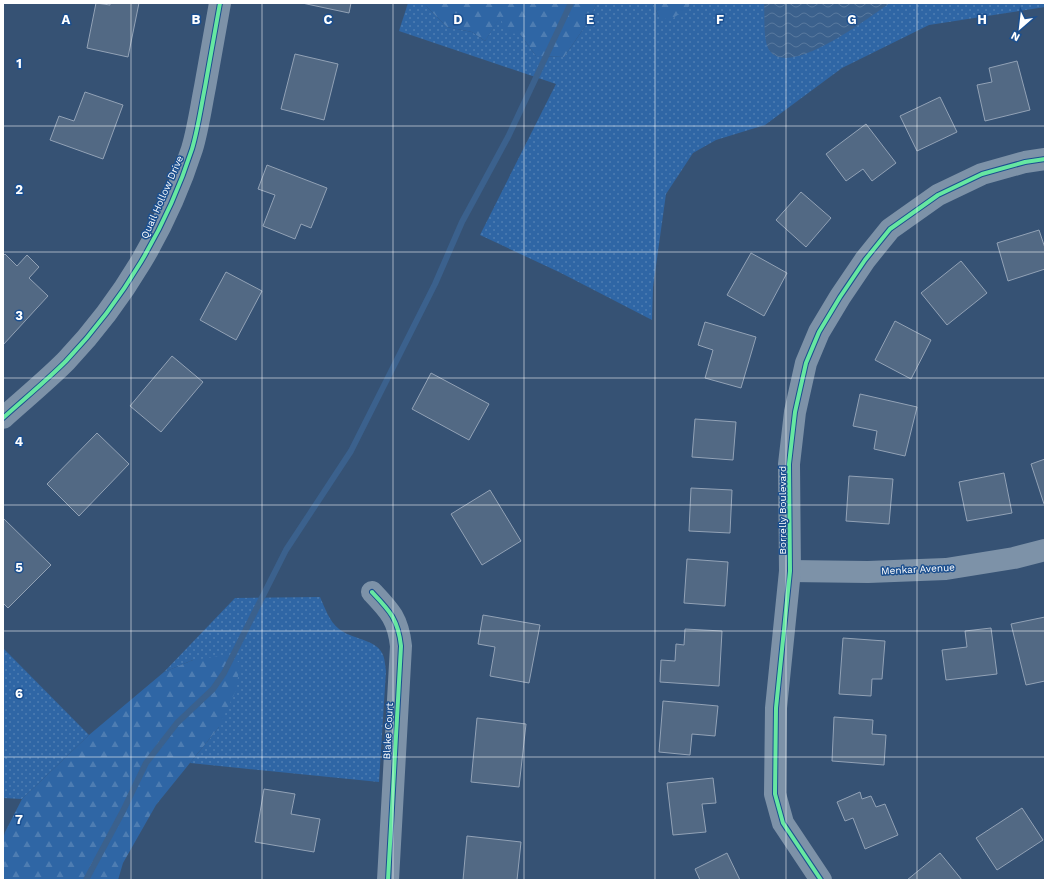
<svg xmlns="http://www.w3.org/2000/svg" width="1048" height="883" font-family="'Work Sans',sans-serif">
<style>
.green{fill:url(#green-dots)}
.forest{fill:url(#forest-firs)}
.water{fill:url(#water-waves)}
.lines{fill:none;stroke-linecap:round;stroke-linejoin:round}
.stream{stroke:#3b618d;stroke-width:6}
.building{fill:#526984;stroke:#92a2b6}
.minor{stroke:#7d92a8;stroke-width:22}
.cycleway-casing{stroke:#1b4f8f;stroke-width:6}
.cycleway{stroke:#66e7a1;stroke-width:4}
.grid{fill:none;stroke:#fff;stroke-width:1;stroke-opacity:0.55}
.labels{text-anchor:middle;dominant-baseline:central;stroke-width:3;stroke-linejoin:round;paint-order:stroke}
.street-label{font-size:10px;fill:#fff;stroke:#1b4f8f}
.grid-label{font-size:13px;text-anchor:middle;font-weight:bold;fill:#fff;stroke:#1b4f8f;stroke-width:3;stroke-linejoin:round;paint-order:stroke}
</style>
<defs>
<pattern id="green-dots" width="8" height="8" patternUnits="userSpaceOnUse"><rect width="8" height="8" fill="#2f66a5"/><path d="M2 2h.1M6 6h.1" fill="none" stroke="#4e7db2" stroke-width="1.8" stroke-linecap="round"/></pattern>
<pattern id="forest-firs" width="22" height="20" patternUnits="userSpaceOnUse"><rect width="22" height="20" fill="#2f66a5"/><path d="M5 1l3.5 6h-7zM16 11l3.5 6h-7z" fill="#4e7db2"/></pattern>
<pattern id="water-waves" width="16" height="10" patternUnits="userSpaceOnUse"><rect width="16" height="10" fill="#3b618d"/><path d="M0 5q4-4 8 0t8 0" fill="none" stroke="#58799e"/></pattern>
</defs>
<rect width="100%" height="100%" fill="#365274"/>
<g class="green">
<path d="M 408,3 L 426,3 L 426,6 L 447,27 L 472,32 L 485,41 L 501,15 L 520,34 L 536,56 L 564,57 L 586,25 L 597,3 L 653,3 L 659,17 L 688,8 L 691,3 L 1045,3 L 1045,7 L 929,25 L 842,68 L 765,125 L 716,140 L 693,153 L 666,194 L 653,287 L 652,320 L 561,273 L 480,235 L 556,84 L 399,31 Z"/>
<path d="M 320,597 C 325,608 329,621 339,629 C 351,639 375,639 382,653 C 385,658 385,665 386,671 L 379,782 L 190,763 L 219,727 L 193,660 L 164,672 L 235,598 Z"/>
<path d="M 3,648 L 89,735 L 22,799 L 3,798 Z"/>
</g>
<g class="forest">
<path d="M 426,3 L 597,3 L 586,25 L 564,57 L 536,56 L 520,34 L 504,33 L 501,16 L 485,41 L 472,32 L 447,27 L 426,6 Z"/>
<path d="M 653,3 L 691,3 L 688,8 L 670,20 L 659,17 Z"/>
<path d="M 228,655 L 240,663 L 236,690 L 219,727 L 156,805 L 123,863 L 118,880 L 3,880 L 3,840 L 5,832 L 22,799 L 89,735 L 164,672 L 193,660 Z"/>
</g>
<path class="water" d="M 764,3 L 890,3 C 872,15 785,83 768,48 C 763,37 765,16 764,3 Z"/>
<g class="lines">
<path class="stream" d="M 86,880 L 123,811 L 146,763 L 177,723 L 213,689 L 224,673 L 286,550 L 351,451 L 435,284 L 462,222 L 508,137 L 571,3"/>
</g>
<g class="building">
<path d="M 96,3 L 110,5 L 110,3 L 139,3 L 128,57 L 87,48 Z"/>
<path d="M 302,3 L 351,3 L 349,13 Z"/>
<path d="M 295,54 L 338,64 L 324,120 L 281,109 Z"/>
<path d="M 1017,61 L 1030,110 L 985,121 L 977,85 L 992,82 L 989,68 Z"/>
<path d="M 85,92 L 123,105 L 103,159 L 50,140 L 59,116 L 74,121 Z"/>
<path d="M 940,97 L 957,132 L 917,151 L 900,116 Z"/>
<path d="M 866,124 L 896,163 L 872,181 L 863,169 L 846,181 L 826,154 Z"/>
<path d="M 267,165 L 327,188 L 311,228 L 301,224 L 295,239 L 263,226 L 275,195 L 258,189 Z"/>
<path d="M 801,192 L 831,218 L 806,247 L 776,220 Z"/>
<path d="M 1039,230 L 1045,248 L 1045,269 L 1008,281 L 997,243 Z"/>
<path d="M 751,253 L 787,273 L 764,316 L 727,295 Z"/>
<path d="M 5,254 L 17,266 L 27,255 L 39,267 L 29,278 L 48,296 L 3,345 L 3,256 Z"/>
<path d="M 961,261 L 987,293 L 947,325 L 921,293 Z"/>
<path d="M 226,272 L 262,291 L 236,340 L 200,320 Z"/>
<path d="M 895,321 L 931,340 L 911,379 L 875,360 Z"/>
<path d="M 705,322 L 756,337 L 741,388 L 705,378 L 713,350 L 698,345 Z"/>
<path d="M 172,356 L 203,382 L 161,432 L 130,406 Z"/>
<path d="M 431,373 L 489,404 L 469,440 L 412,409 Z"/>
<path d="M 860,394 L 917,407 L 905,456 L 874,449 L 877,431 L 853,426 Z"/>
<path d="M 695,419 L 736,422 L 733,460 L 692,457 Z"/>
<path d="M 97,433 L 129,464 L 79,516 L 47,484 Z"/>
<path d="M 1045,459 L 1045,503 L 1044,504 L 1031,464 Z"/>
<path d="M 1004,473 L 1012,513 L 967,521 L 959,482 Z"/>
<path d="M 849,476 L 893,479 L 889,524 L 846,521 Z"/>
<path d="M 691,488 L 732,490 L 730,533 L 689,531 Z"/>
<path d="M 490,490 L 521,541 L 482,565 L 451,514 Z"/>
<path d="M 3,518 L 51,565 L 8,608 L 3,603 Z"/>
<path d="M 687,559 L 728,562 L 725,606 L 684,603 Z"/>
<path d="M 483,615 L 540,625 L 529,683 L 490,676 L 495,647 L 478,644 Z"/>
<path d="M 1045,617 L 1045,681 L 1026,685 L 1011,624 Z"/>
<path d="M 991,628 L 997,674 L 946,680 L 942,650 L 967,647 L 965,631 Z"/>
<path d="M 685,629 L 722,631 L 719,686 L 660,682 L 661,660 L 675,661 L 676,644 L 684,645 Z"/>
<path d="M 843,638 L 885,641 L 882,679 L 872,679 L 871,696 L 839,694 Z"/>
<path d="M 663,701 L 718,706 L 715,736 L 692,734 L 690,755 L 659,752 Z"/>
<path d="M 834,717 L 873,720 L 872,734 L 886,735 L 884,765 L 832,761 Z"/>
<path d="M 477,718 L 526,724 L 519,787 L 471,782 Z"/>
<path d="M 713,778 L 716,803 L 702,804 L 706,832 L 673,835 L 667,783 Z"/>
<path d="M 264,789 L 295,794 L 291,814 L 320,819 L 314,852 L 255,842 Z"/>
<path d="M 860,792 L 862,799 L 871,796 L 876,807 L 885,804 L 898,835 L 865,849 L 853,818 L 845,821 L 837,802 Z"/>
<path d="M 1022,808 L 1043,840 L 997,870 L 976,838 Z"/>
<path d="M 467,836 L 521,842 L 517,880 L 463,880 Z"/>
<path d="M 727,853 L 740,880 L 700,880 L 695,869 Z"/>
<path d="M 940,853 L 962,880 L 907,880 Z"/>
</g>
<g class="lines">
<g class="minor">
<path d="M 3,418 C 24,399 46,381 66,361 C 123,301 167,227 192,149 C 198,129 201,107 205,87 C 210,59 215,31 220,3"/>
<path d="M 790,571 L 868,572 L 946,569 L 1014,558 L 1045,550"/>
<path d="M 372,592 C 390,611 398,619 401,646 L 388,880"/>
<path d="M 821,880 L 783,823 L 775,794 L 776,708 L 790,571 L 789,464 L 795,412 L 806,363 L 819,332 L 840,297 L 865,260 L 890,229 L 938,195 L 982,174 L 1025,162 L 1045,159"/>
</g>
<defs>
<g id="cycleway">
<path d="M 3,418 C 24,399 46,381 66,361 C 123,301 167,227 192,149 C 198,129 201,107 205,87 C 210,59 215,31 220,3"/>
<path d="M 372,592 C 390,611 398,619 401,646 L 388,880"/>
<path d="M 821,880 L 783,823 L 775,794 L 776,708 L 790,571 L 789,464 L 795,412 L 806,363 L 819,332 L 840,297 L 865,260 L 890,229 L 938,195 L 982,174 L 1025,162 L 1045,159"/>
</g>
</defs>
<use href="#cycleway" class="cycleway-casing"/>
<use href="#cycleway" class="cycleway"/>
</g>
<path class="grid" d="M 131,3 L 131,880M 262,3 L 262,880M 393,3 L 393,880M 524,3 L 524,880M 655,3 L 655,880M 786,3 L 786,880M 917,3 L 917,880M 3,126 L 1045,126M 3,252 L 1045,252M 3,378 L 1045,378M 3,505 L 1045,505M 3,631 L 1045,631M 3,757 L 1045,757"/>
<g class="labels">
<g class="street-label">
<text transform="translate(162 197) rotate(-66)">Quail Hollow Drive</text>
<text transform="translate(782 510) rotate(-90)">Borrelly Boulevard</text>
<text transform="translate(918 569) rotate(-3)">Menkar Avenue</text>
<text transform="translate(388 731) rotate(-87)">Blake Court</text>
</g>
</g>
<g class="grid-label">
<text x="66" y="24">A</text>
<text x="196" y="24">B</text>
<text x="328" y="24">C</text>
<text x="458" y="24">D</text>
<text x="590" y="24">E</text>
<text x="720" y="24">F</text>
<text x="852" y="24">G</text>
<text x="982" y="24">H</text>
<text x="19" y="68">1</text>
<text x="19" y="194">2</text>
<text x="19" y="320">3</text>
<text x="19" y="446">4</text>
<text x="19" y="572">5</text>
<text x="19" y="698">6</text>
<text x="19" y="824">7</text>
</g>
<rect width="1048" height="883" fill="none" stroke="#ffffff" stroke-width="8"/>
<g transform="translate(1020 28) rotate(208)" stroke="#1b4f8f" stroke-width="3" paint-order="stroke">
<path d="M0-3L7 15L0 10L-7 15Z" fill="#ffffff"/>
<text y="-6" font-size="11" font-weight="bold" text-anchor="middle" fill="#ffffff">N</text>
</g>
</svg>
